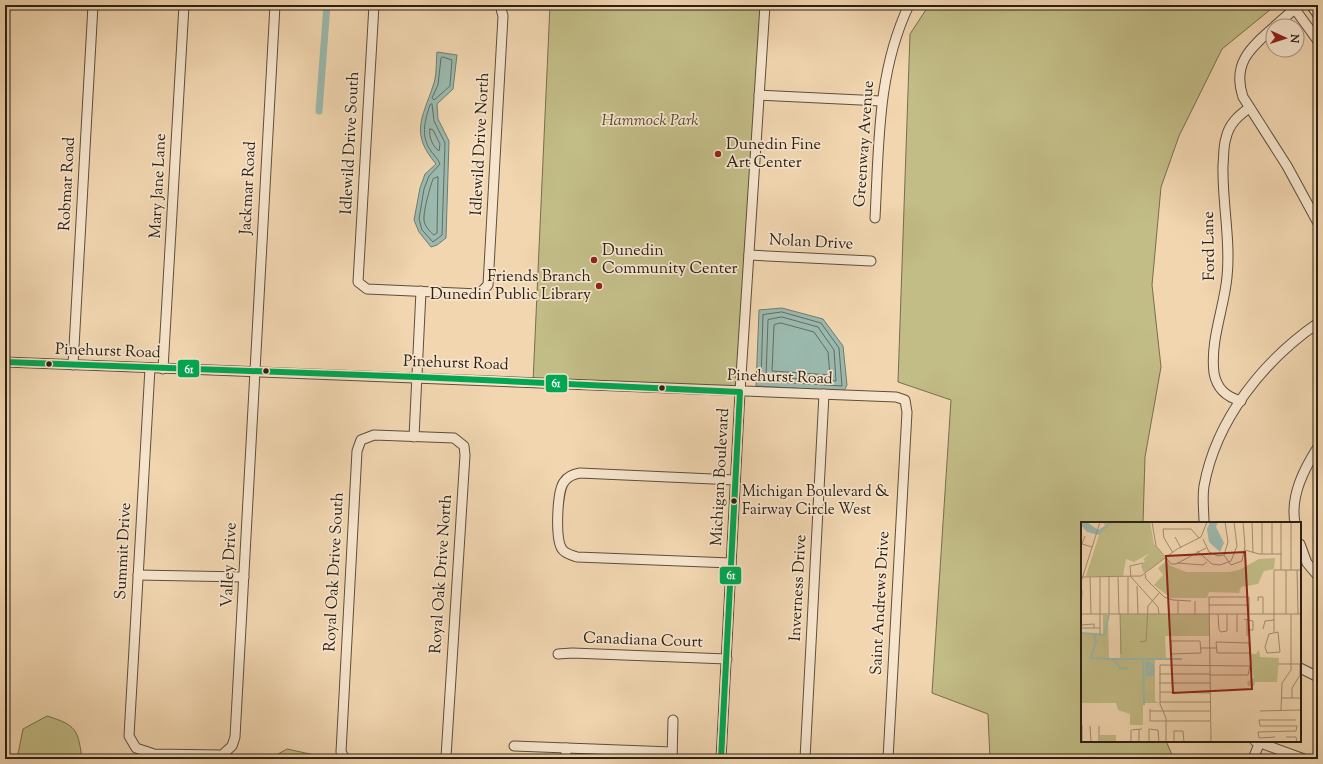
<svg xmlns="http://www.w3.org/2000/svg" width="1323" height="764" font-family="'Sorts Mill Goudy',serif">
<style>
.green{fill:#c2bc86;stroke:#776e4e}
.water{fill:#9bb9ae;stroke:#6f7c71}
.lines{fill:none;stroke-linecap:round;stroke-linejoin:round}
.shore{stroke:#646c62;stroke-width:1}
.canal{stroke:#9bb9ae;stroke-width:7}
.minor-casing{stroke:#5d4e3c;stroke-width:11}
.minor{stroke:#f6e4cc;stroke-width:9}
.bus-1-casing{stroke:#f6e4cc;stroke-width:9}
.bus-1{stroke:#00a651;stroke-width:6}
.poi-dot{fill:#8f2418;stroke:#f6e4cc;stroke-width:1.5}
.bus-dot{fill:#2c2015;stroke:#f6e4cc;stroke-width:1.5}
.labels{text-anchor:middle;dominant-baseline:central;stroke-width:3.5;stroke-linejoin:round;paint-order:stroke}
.bus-label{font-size:15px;fill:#2c2015;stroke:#f6e4cc;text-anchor:start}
.park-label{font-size:16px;font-style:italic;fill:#524731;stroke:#f6e4cc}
.street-label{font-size:16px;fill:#2c2015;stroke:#f6e4cc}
.poi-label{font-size:16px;fill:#2c2015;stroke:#f6e4cc;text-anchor:start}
.inset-river{fill:none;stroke:#9bb9ae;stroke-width:2}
.inset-road{fill:none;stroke:#a28d72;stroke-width:1}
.view{fill:#8f2418;fill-opacity:0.15;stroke:#8f2418;stroke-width:2}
.inset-edge{fill:none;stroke:#2c2015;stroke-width:2}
.line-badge{stroke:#f6e4cc;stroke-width:1.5}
.badge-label{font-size:11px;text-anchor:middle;font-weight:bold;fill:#fff}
</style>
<rect width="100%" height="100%" fill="#f1d6b0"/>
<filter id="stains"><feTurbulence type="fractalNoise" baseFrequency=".005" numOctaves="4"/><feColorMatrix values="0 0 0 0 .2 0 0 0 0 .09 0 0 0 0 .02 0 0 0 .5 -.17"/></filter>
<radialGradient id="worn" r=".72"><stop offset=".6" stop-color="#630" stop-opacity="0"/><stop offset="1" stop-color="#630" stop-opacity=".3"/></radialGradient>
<g class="green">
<path d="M 550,5 L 763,5 L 740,392 L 533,382 Z"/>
<path d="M 929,5 L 1276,5 L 1222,49 L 1179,136 L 1161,187 L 1152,285 L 1161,367 L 1145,457 L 1143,523 L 1082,523 L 1082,741 L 1166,741 L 1174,759 L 990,759 L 988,714 L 932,693 L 951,400 L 898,382 L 910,34 Z"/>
<path d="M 47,716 C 76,725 78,729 82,759 L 17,759 L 23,729 Z"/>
<path d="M 287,749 L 333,759 L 269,759 Z"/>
</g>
<g class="water">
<path d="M 437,52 L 457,55 L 453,89 L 437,104 L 438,119 L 449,141 L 446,238 L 437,245 L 431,247 L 419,232 L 414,220 L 420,188 L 425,174 L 436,164 C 410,133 422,119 433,86 C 437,76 436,62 437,52 Z"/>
<path d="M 782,308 L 823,319 L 843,346 L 847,385 L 844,391 L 756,386 L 759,310 Z"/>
</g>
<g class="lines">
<g class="shore">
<path d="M 443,57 L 452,60 L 450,86 L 434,100 L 432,98 L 438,85 L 441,58 Z"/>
<path d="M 432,104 L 434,121 L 445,143 L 442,235 L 433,242 L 422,230 L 419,219 L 424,189 L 429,176 L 440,164 C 438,158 432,154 429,148 C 421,134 425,120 430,105 Z"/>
<path d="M 430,129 L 433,130 L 440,144 L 439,151 C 433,147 428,136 430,129 Z"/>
<path d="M 438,177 L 437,233 L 434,235 C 430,232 424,225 424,220 C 423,212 430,187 433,179 Z"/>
<path d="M 782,312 L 821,323 L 839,348 L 842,386 L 761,381 L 763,315 Z"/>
<path d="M 782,317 L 818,327 L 834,350 L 836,381 L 766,377 L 768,320 Z"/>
<path d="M 781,323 L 814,332 L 828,352 L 830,375 L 772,371 L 774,325 Z"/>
</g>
<path class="canal" d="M 319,111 L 327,5"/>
<defs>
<g id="minor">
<path d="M 374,5 L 358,282 L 367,289 L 479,294 L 488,285 L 503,16 L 500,5"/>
<path d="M 1292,5 L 1318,41"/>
<path d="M 1311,5 L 1318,15"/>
<path d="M 1275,26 L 1299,5"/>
<path d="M 1273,28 C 1250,48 1232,64 1243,97 L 1287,166 L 1318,223"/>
<path d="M 759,95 L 881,101"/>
<path d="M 875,218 C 879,145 877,72 909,5"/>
<path d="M 749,255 L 871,261"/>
<path d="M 5,362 L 896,397 L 905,400 L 907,412 L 888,759"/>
<path d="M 73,365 L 93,5"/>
<path d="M 150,368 L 129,736 L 136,748 L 154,754 L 222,755 L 232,746 L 235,737 L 275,5"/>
<path d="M 163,369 L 184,5"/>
<path d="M 1241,401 C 1226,397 1217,389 1214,373 C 1210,340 1224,309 1227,277 C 1231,240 1222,203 1223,165 C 1224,157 1223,147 1226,138 C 1229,124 1238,116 1249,108"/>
<path d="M 414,437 L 421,291"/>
<path d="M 1204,523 C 1204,511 1202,498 1204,486 C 1216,420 1263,361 1318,323"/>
<path d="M 1295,523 C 1290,496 1304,469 1318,447"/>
<path d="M 1300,544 L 1307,563 L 1318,576"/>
<path d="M 731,563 L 577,557 C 572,555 565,554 562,549 C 555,539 557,491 564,482 C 568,476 573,474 580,473 L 735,480"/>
<path d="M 138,575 L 244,577"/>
<path d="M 558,654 L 572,653 L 727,659"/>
<path d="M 1300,668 L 1318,677"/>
<path d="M 1255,741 L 1304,759"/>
<path d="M 514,746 L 672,752"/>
<path d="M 345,759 L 341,752 L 357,451 L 361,440 L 374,435 L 454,438 L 464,446 L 465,455 L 446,757 L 444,759"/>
<path d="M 566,759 L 566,748"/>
<path d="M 672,759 L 673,720"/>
<path d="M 721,759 L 740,392 L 765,5"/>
<path d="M 805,759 L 824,394"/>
<path d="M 1253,759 L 1259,744"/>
</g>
</defs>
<use href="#minor" class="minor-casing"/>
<use href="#minor" class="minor"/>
<defs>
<path id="bus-1" d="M 5,362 L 417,377 L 740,392 L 721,759"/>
</defs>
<use href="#bus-1" class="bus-1-casing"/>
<use href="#bus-1" class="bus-1"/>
</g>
<g class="poi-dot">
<circle cx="718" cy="154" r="4"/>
<circle cx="594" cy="260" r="4"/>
<circle cx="599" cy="286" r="4"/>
</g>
<g class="bus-dot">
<circle cx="49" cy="364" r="3.5"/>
<circle cx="266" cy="371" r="3.5"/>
<circle cx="662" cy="388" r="3.5"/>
<circle cx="734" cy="501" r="3.5"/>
</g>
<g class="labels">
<g class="bus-label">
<text x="742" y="492">Michigan Boulevard &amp;<tspan x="742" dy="18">Fairway Circle West</tspan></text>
</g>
<g class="park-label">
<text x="650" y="121">Hammock Park</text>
</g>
<g class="street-label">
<text transform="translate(351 143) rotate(-87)">Idlewild Drive South</text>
<text transform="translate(481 144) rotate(-87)">Idlewild Drive North</text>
<text transform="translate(865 144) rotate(-86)">Greenway Avenue</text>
<text transform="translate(68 184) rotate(-87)">Robmar Road</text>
<text transform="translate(159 186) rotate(-87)">Mary Jane Lane</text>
<text transform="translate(249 188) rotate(-87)">Jackmar Road</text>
<text transform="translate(811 243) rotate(3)">Nolan Drive</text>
<text transform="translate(1210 246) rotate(-91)">Ford Lane</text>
<text transform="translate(108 352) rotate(2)">Pinehurst Road</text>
<text transform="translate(456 364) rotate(2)">Pinehurst Road</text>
<text transform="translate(780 378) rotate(2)">Pinehurst Road</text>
<text transform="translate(721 477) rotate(-87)">Michigan Boulevard</text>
<text transform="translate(124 551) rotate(-87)">Summit Drive</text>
<text transform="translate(230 565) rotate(-87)">Valley Drive</text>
<text transform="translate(335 572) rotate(-87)">Royal Oak Drive South</text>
<text transform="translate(442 574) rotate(-86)">Royal Oak Drive North</text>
<text transform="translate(799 588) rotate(-87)">Inverness Drive</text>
<text transform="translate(881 603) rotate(-87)">Saint Andrews Drive</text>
<text transform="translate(643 641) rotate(2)">Canadiana Court</text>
</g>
<g class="poi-label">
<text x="726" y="145">Dunedin Fine<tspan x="726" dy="18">Art Center</tspan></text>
<text x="602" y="251">Dunedin<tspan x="602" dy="18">Community Center</tspan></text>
<text x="591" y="277" text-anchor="end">Friends Branch<tspan x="591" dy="18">Dunedin Public Library</tspan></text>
</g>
</g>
<g transform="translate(1081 522)">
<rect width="220" height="220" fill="#f1d6b0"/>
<path d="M 22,0 L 69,0 L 73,22 L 84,36 L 63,51 L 60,44 L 64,38 L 62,37 L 69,31 L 53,40 L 45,37 L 42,54 L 5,54 L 18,13 L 24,4 ZM 194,36 L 193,47 L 183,49 L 177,62 L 160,65 L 158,71 L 128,70 L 126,76 L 90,76 L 73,63 L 82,53 L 77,46 L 85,39 L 90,44 L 105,50 L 148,50 L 158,48 L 178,37 ZM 39,92 L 128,92 L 128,114 L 84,114 L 85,137 L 74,137 L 74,179 L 78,181 L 62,181 L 62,203 L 49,203 L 49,192 L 37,188 L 35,181 L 0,181 L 0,111 L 22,112 L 22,93 L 27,93 L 28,136 L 39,136 ZM 178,128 L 179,135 L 198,136 L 196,160 L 174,160 L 173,164 L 167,164 L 166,160 L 173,156 L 168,132 L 175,132 ZM 19,213 L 35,213 L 35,220 L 19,220 Z" fill="#c2bc86"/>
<path d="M 6,0 L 17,8 L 31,0 L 18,13 L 6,10 L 0,3 L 0,1 ZM 129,0 L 137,0 L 135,5 L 143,21 L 139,30 L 128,20 L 126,7 ZM 66,139 L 73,142 L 73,154 L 65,154 L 64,152 L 69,147 L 64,149 L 65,143 L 63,140 Z" fill="#9bb9ae"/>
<path class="inset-river" d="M 0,111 L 13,112 L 15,119 L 10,136 L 26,137M 13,112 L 23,113 L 28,93M 26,137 L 101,137M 32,137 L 40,147 L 47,146M 62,137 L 63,183"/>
<path class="inset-road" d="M 71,0 L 75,24 L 90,42 L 95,42 L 125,26M 171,0 L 172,31M 181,0 L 181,32M 191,0 L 191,32M 4,14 L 1,22 L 11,25M 94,15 L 100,26M 122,17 L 128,30 L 137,34 L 143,33 L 147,20 L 144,0M 164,28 L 178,32 L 201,32M 116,29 L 131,42 L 139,43 L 150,39 L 156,24 L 153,0M 92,31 L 83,16 L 82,7 L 110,7 L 118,16M 143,33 L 150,43 L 161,39 L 164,24 L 162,0M 62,41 L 49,44 L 50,55 L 77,85 L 78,92M 96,41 L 122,43 L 126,40M 200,48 L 200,0M 205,48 L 205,92M 210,48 L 210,0M 216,48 L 217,92M 64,52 L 65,57 L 83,75 L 92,78 L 110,79M 0,55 L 60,54 L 96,27 L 120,15 L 126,0M 9,55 L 10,92M 19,55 L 19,112M 28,55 L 28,92M 37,55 L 38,92M 47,55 L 47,92M 0,60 L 19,0M 56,64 L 57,92M 97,79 L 97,92M 114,79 L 114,92M 177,79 L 177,75 L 182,75 L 182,92M 128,83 L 168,83M 0,92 L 220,92M 0,92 L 1,68M 39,92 L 40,132M 137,92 L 138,108 L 140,110 L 146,109 L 146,92M 156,92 L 156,110M 163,97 L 172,99 L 172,108 L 166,108M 166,97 L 166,114M 0,103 L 13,102 L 13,106M 0,106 L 19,106M 182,107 L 184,99 L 193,98M 193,110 L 193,48 L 220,48M 197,110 L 199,130 L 186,131 L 184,125 L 188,112 ZM 90,119 L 119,119 L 120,131 L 90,132 ZM 59,120 L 65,119 L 67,84 L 78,71M 135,120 L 168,121 L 169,131 L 136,131 ZM 120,126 L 135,126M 197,142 L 220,142M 78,152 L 129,152M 78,161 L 129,161M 79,170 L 129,171M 201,176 L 220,176M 211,176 L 211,166 L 219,153 L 219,142M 79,180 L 129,180M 69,187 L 69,199 L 129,199M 200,188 L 201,161 L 210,148 L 210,92M 69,189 L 129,189M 179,189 L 220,188M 1,203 L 1,220M 9,204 L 10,220M 18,204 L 18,220M 58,207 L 58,220M 194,215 L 178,216 L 177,210 L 215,209 L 216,204 L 179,204 L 178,198 L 215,198M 205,215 L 215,215 L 216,220M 50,220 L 50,208 L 61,207M 68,220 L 68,207 L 77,208 L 78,220M 85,220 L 85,196 L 79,182 L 79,143 L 169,144 L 167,153 L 129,153M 93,220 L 93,209 L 102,209 L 103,220M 130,220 L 128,75 L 168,75 L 168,97"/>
<path class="view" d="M 164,30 L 171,167 L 92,171 L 85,34 Z"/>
<rect width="220" height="220" class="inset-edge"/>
</g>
<g class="line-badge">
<rect x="177" y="359" width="23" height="19" rx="4" fill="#00a651"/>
<rect x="545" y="374" width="23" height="19" rx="4" fill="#00a651"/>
<rect x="719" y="566" width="23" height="19" rx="4" fill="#00a651"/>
</g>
<g class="badge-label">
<text x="189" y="373">61</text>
<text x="556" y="387">61</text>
<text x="731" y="579">61</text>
</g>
<rect width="1323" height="764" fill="none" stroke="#f1d6b0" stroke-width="20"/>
<rect x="6" y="6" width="1311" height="752" fill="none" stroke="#2c2015" stroke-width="2"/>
<rect x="10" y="10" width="1303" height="744" fill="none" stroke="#2c2015"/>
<g transform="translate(1285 38) rotate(93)"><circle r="19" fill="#f6e4cc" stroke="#a59683"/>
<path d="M0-3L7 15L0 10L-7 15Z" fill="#8f2418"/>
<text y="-6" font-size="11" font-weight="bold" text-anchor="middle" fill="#2c2015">N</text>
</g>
<rect width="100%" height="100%" filter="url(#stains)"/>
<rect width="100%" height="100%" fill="url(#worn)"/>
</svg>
